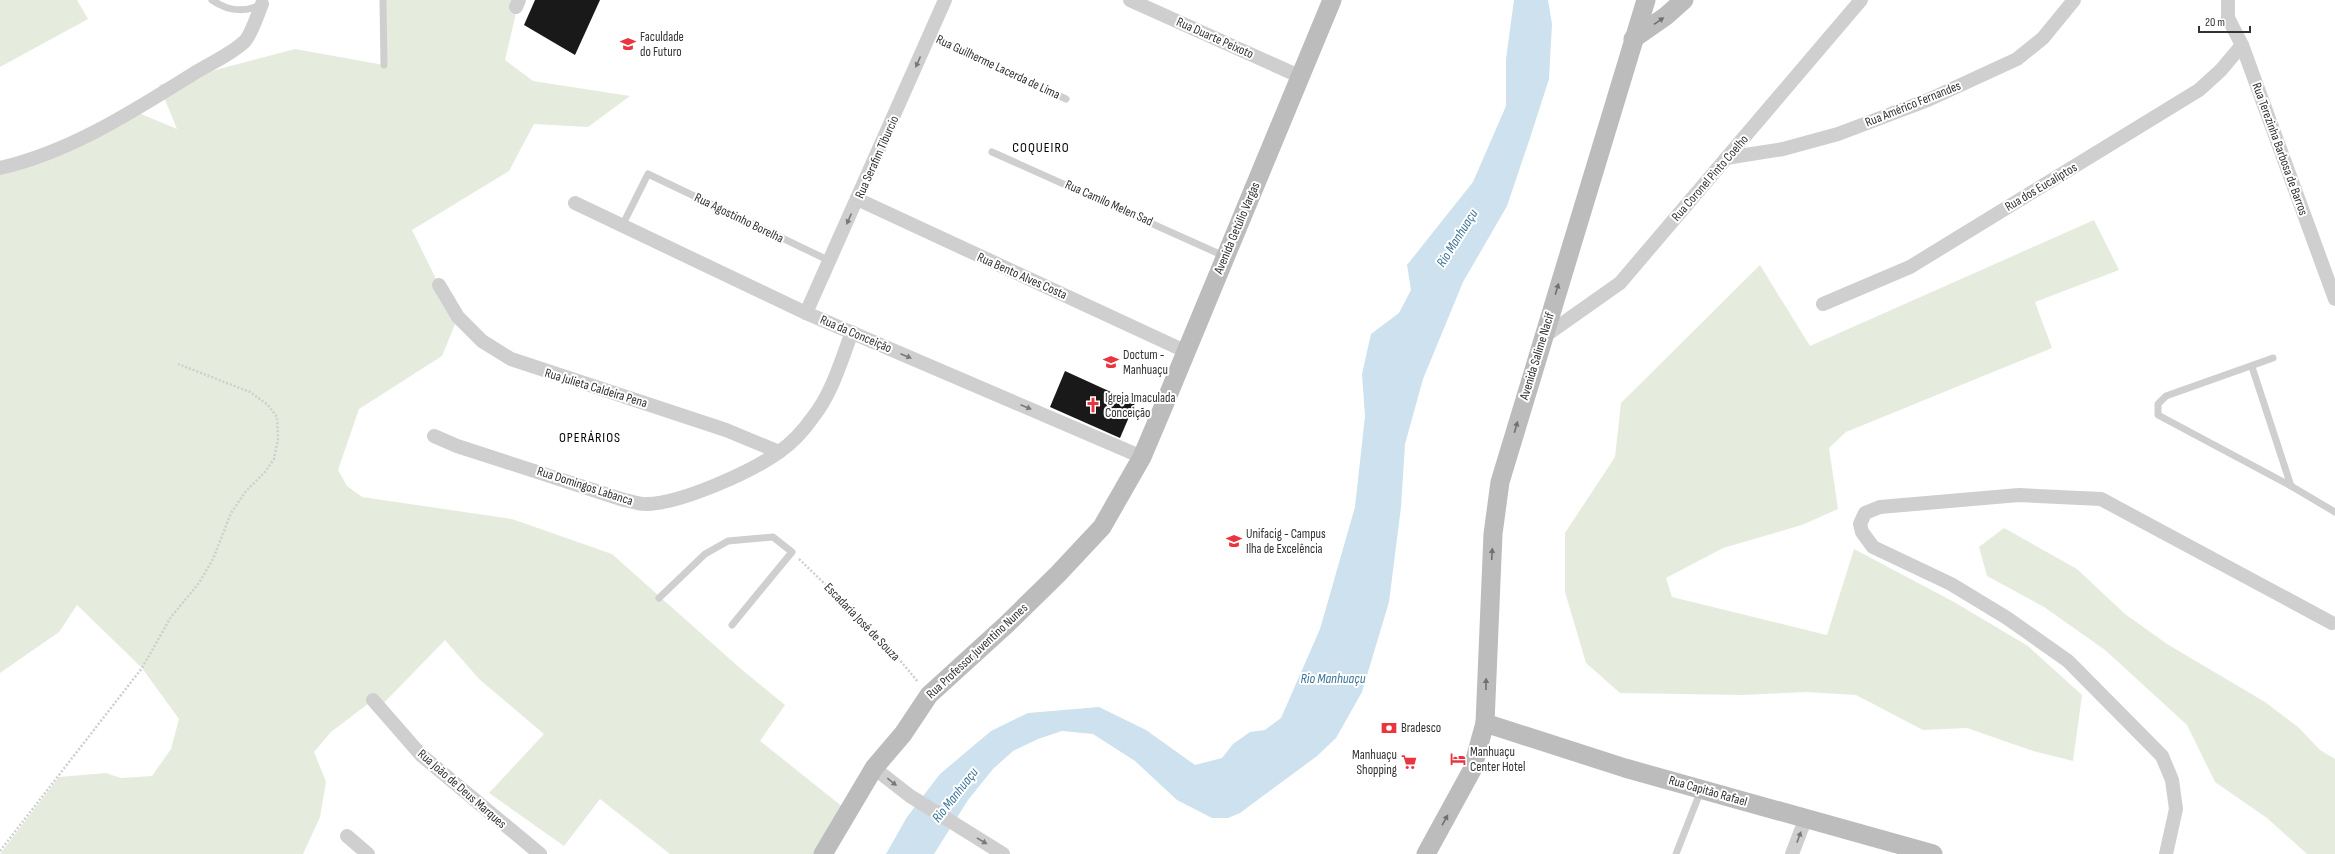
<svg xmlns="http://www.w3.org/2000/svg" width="2335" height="854" font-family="'Sofia Sans Condensed',sans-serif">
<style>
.green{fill:#e5ecde}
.water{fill:#cde1ee}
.building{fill:#191919}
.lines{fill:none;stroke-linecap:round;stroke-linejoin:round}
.path{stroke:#cfcfcf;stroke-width:2.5;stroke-dasharray:2 2;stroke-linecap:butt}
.lane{stroke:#cfcfcf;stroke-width:7}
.street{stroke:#cfcfcf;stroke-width:14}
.secondary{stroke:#bcbcbc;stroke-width:19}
.oneway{fill:#707070}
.oneway2{fill:#797979}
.labels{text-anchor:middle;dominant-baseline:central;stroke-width:4;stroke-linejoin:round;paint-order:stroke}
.poi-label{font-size:13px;fill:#323232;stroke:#fff;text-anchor:start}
.street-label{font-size:13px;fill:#323232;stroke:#fff}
.neighbourhood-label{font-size:14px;letter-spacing:1px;fill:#000;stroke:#fff}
.water-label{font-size:14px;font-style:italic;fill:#3d7498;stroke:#fff}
</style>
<rect width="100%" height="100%" fill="#fff"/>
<g class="green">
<path d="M 0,0 L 77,0 L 88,19 L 0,67 Z"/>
<path d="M 383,0 L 519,0 L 505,60 L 533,81 L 630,96 L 588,127 L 534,124 L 509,171 L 412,230 L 439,285 L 458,317 L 442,356 L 359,409 L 338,470 L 347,486 L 362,497 L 512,519 L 612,554 L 741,669 L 785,705 L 760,741 L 848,811 L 823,854 L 670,854 L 600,799 L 564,846 L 489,793 L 544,734 L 479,679 L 445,640 L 380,707 L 373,700 L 331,732 L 314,752 L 326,782 L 320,817 L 303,854 L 0,854 L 59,777 L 106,773 L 121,778 L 152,776 L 171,749 L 179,719 L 142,668 L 77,605 L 59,632 L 0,673 L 0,168 L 134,111 L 177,129 L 159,85 L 295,49 L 384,65 Z"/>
<path d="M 2094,220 L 2119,270 L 2035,302 L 2052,348 L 1846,432 L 1829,448 L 1838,509 L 1802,525 L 1723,548 L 1666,578 L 1672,597 L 1827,635 L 1854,549 L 1954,602 L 2028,646 L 2082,695 L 2073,761 L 2033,751 L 1967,728 L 1923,730 L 1856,695 L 1807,692 L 1742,695 L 1620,693 L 1586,663 L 1565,592 L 1565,533 L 1615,457 L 1621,403 L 1760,265 L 1810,346 Z"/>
<path d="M 2004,528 L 2077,569 L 2125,614 L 2167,644 L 2265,702 L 2298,727 L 2320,750 L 2335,759 L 2335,854 L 2307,854 L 2267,818 L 2215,782 L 2187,725 L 2105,650 L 2044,607 L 1987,576 L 1979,547 Z"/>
</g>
<path class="water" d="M 1514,0 L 1548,0 L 1552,24 L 1549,79 L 1529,141 L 1507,206 L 1463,282 L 1423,379 L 1405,444 L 1401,507 L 1389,602 L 1362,692 L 1336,738 L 1317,756 L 1240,813 L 1228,818 L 1212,818 L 1177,800 L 1135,761 L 1093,734 L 1062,731 L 1038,739 L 1013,751 L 993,769 L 968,800 L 934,854 L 886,854 L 907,817 L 940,774 L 991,731 L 1028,713 L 1099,707 L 1146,730 L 1195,765 L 1222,758 L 1233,744 L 1250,732 L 1265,730 L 1281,718 L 1320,629 L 1355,507 L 1365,416 L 1362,374 L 1371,334 L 1399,313 L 1411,290 L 1407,265 L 1473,182 L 1506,106 L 1506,59 Z"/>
<g class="building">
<path d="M 535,0 L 600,0 L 575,55 L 524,25 Z"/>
<path d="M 1065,371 L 1135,403 L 1120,438 L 1050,407 Z"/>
</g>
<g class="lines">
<g class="path">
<path d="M 799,559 L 885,642 L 918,682"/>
<path d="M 0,851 L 142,668 L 171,617 L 199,583 L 213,559 L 231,513 L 246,491 L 265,472 L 274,459 L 278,439 L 277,417 L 268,405 L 250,392 L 178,364"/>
</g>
<g class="lane">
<path d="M 212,0 C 228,11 243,13 261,5"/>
<path d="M 383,0 L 384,65"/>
<path d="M 930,35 L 1066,99"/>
<path d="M 992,152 L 1224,256"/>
<path d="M 622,226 L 648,174 L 830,261"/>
<path d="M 2252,367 L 2291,486 L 2158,415 L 2158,404 L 2166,396 L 2273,358"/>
<path d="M 2291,486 L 2335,512"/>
<path d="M 659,598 L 705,554 L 728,541 L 773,537 L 792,552 L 732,625"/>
<path d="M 1676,854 L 1701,790"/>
</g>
<g class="street">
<path d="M 1130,0 L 1299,76"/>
<path d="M 2228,0 L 2228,18 L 2242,45 L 2335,299"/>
<path d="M 516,7 L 519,0"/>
<path d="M 1726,158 L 1783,149 L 1838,134 L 1928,100 L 2017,59 L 2043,38 L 2074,0"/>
<path d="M 0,168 C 70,152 132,112 193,74 C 209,64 230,55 244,42 C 251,36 258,13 262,4"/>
<path d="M 857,199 L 1187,352"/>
<path d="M 575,203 L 806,313 L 1142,457"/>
<path d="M 439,285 L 458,317 L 482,341 L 511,359 L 726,430 L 779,452"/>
<path d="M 1823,304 L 1910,267 L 2199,90 L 2221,70 L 2242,45"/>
<path d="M 806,313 L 945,0"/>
<path d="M 1542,338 L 1620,283 L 1861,0"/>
<path d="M 434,436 L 457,446 L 624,500 C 631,501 640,505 647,504 C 682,503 751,472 779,452 C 792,443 804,430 813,417 C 832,393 841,361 852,332"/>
<path d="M 373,700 L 421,755 L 540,854"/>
<path d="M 874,768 L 910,796 L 1003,854"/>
<path d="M 347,836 L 368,854"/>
<path d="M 1792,854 L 1805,820"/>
<path d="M 2166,854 L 2176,809 L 2172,780 L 2162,756 L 2068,661 L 2007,618 L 1951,584 L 1873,547 L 1862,532 L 1860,524 L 1865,513 L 1880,507 L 2019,495 L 2101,499 L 2332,623"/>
</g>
<g class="secondary">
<path d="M 1633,39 L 1666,16 L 1684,0"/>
<path d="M 1485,723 L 1625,768 L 1933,854"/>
<path d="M 823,854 L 874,768 L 903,734 L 929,695 L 1007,624 L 1058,574 L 1102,527 L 1142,457 L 1164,405 L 1332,0"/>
<path d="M 1426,854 L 1472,770 L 1485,723 L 1493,534 L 1500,482 L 1646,0"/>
</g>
</g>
<defs><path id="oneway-solid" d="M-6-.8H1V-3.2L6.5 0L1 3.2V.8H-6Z"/></defs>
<g class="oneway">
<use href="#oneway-solid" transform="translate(1659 21) rotate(-34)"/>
<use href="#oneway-solid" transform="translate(1557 289) rotate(-73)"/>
<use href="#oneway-solid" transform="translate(1516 427) rotate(-74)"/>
<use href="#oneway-solid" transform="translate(1492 554) rotate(-87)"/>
<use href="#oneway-solid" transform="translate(1486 684) rotate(-89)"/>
<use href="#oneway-solid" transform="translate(1445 820) rotate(-61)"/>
</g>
<g class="oneway2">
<use href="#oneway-solid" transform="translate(918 62) rotate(114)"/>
<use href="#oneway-solid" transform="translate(849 219) rotate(114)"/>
<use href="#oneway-solid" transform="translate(906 356) rotate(23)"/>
<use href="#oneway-solid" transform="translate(1026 407) rotate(23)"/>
<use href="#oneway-solid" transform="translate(892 782) rotate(39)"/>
<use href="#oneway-solid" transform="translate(1799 837) rotate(-70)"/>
<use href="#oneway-solid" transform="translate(982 841) rotate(31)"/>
</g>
<defs>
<symbol id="university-bare" viewBox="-9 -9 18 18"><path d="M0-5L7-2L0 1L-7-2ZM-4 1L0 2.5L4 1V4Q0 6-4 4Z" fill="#ea3440" stroke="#fff" stroke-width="2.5" paint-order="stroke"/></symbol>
<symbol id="church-bare" viewBox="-9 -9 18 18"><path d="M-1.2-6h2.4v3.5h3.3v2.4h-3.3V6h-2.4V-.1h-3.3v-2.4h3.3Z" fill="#ea3440" stroke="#fff" stroke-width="2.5" paint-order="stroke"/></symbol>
<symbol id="bank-bare" viewBox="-9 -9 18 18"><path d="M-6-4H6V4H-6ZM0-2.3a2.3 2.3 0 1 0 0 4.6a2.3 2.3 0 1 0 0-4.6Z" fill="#ea3440" stroke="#fff" stroke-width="2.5" paint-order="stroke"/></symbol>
<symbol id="hotel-bare" viewBox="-9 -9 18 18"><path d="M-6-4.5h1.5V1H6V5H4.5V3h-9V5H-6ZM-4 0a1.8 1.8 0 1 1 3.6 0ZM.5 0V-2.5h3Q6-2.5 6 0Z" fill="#ea3440" stroke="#fff" stroke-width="2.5" paint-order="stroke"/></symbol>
<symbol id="supermarket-bare" viewBox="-9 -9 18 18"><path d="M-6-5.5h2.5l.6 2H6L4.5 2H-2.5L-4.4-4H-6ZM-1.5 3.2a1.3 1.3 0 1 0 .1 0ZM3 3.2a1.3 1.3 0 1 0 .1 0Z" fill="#ea3440" stroke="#fff" stroke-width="2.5" paint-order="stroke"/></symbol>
</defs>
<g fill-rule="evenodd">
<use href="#university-bare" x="617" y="33" width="22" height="22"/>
<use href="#university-bare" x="1100" y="351" width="22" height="22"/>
<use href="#church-bare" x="1082" y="394" width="22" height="22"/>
<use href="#university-bare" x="1223" y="530" width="22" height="22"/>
<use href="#bank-bare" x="1378" y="717" width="22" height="22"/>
<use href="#hotel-bare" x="1447" y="748" width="22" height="22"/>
<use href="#supermarket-bare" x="1398" y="751" width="22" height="22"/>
</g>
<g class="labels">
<g class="poi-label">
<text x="640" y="37">Faculdade<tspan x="640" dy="15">do Futuro</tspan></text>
<text x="1123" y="355">Doctum -<tspan x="1123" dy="15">Manhuaçu</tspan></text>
<text x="1105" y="398">Igreja Imaculada<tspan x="1105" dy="15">Conceição</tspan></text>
<text x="1246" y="534">Unifacig - Campus<tspan x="1246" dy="15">Ilha de Excelência</tspan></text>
<text x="1401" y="728">Bradesco</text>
<text x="1470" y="752">Manhuaçu<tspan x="1470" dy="15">Center Hotel</tspan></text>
<text x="1397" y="755" text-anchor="end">Manhuaçu<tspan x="1397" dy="15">Shopping</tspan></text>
</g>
<g class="street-label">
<text transform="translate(1215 38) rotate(24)">Rua Duarte Peixoto</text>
<text transform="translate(998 67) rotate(25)">Rua Guilherme Lacerda de Lima</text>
<text transform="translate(1913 104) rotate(-22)">Rua Américo Fernandes</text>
<text transform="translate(2280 149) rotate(70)">Rua Terezinha Barbosa de Barros</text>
<text transform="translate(877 157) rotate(-66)">Rua Serafim Tiburcio</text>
<text transform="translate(1710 178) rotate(-49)">Rua Coronel Pinto Coelho</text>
<text transform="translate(2041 187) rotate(-31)">Rua dos Eucaliptos</text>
<text transform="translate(1109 203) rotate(24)">Rua Camilo Melen Sad</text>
<text transform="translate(739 218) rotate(26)">Rua Agostinho Borelha</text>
<text transform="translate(1237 228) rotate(-67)">Avenida Getúlio Vargas</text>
<text transform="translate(1022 276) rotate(24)">Rua Bento Alves Costa</text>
<text transform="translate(856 334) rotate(23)">Rua da Conceição</text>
<text transform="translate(1537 356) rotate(-73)">Avenida Salime Nacif</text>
<text transform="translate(596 388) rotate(17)">Rua Julieta Caldeira Pena</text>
<text transform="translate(585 486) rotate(18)">Rua Domingos Labanca</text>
<text transform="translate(862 622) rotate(46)">Escadaria José de Souza</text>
<text transform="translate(977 651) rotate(-43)">Rua Professor Juventino Nunes</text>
<text transform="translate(462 789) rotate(41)">Rua João de Deus Marques</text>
<text transform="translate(1708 791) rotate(16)">Rua Capitão Rafael</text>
</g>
<g class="neighbourhood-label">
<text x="1041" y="147">COQUEIRO</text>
<text x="590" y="437">OPERÁRIOS</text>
</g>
<g class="water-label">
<text transform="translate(1457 238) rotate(-58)">Rio Manhuaçu</text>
<text x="1333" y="678">Rio Manhuaçu</text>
<text transform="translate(955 795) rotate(-52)">Rio Manhuaçu</text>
</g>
</g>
<path d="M2199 26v6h51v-6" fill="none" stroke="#323232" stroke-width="2"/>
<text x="2205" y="26" font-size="12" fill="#323232" stroke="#ffffff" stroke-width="3" paint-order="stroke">20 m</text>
</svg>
